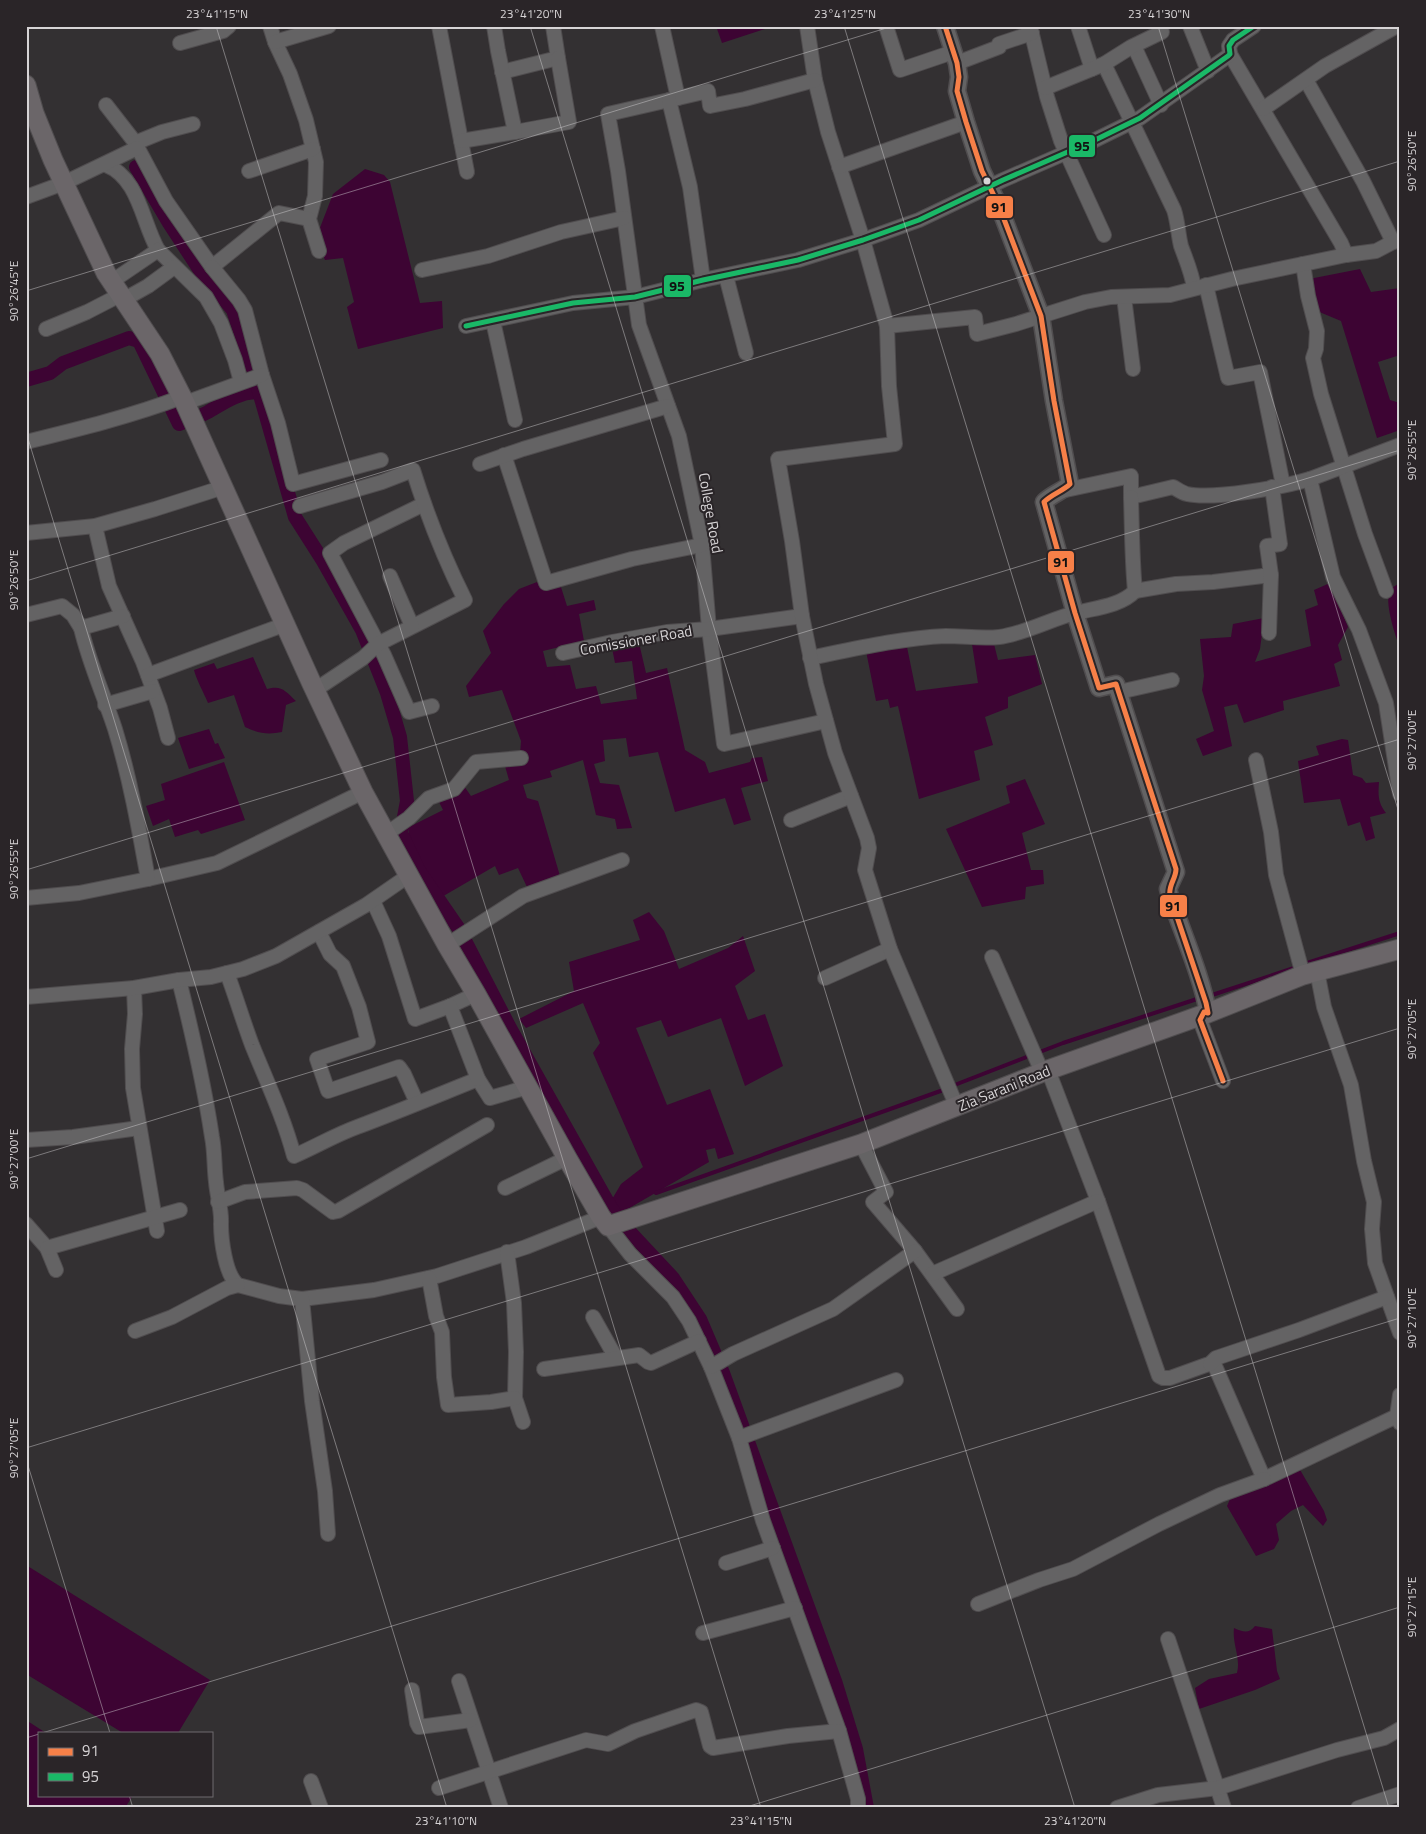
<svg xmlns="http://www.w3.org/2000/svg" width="1426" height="1834" font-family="'Titillium Web',sans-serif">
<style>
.water{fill:#3d0433}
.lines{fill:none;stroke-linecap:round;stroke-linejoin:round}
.stream{stroke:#3d0433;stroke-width:4}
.canal{stroke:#3d0433;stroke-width:14}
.minor-casing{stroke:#504d4f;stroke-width:16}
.tertiary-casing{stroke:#504d4f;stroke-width:19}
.secondary-casing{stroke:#504d4f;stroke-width:21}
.minor{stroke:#646364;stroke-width:14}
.tertiary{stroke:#646364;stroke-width:16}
.secondary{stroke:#6b6669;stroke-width:19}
.bus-1-casing{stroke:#2a2528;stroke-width:9}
.bus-2-casing{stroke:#2a2528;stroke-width:9}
.bus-1{stroke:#f78048;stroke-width:5}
.bus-2{stroke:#1ab867;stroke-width:5}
.ticks{fill:none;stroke:#d7d4d6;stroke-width:1;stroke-opacity:0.45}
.bus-dot{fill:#d7d4d6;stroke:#2a2528;stroke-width:2}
.labels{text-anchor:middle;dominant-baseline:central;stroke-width:4;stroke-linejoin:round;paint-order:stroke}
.street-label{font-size:15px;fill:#d7d4d6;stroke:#2a2528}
.line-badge{stroke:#2a2528;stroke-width:2}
.pale-badge-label{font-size:14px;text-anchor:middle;font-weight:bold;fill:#111}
.neatline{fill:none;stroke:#d7d4d6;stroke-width:2}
.ticks-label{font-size:12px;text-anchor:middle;fill:#d7d4d6}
</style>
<rect width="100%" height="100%" fill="#333032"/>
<g class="water">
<path d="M 716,26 L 774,26 L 722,43 Z"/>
<path d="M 365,169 L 384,175 L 390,182 L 420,303 L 442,301 L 443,328 L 358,349 L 347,307 L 354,302 L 343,258 L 325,260 L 316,238 L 333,194 Z"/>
<path d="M 1360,269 L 1371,292 L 1400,288 L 1400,355 L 1378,362 L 1390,400 L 1400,403 L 1400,430 L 1377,438 L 1341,321 L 1317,311 L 1309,279 Z"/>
<path d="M 537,582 L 546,590 L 560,584 L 567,606 L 594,600 L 596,610 L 579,614 L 584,641 L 543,651 L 547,667 L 570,665 L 576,689 L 596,686 L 601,704 L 637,699 L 632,661 L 615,663 L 612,648 L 639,643 L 646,673 L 667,668 L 685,750 L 705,762 L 709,773 L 750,762 L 752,758 L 762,757 L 768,781 L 741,788 L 751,820 L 734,825 L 725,798 L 675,812 L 658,752 L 629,757 L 626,738 L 603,740 L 605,761 L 594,764 L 600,783 L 619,785 L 632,828 L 617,829 L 615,819 L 596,815 L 583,760 L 550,771 L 552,777 L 523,785 L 527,798 L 538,801 L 560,876 L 527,887 L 518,868 L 499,875 L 495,866 L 440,898 L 408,844 L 409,827 L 443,810 L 439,802 L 464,786 L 471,796 L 509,780 L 505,766 L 520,754 L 521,741 L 502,690 L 469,697 L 466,686 L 491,653 L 483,631 L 504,604 L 519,589 Z"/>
<path d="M 1330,583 L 1348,627 L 1338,645 L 1342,660 L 1334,664 L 1340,686 L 1283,701 L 1284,710 L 1244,723 L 1237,704 L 1224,707 L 1232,746 L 1203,756 L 1196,739 L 1214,731 L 1202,690 L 1204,676 L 1200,639 L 1231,637 L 1233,624 L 1264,618 L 1260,649 L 1255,662 L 1311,646 L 1305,610 L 1318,605 L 1314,590 Z"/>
<path d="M 1400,583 L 1400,647 C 1395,636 1384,601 1390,590 C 1392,587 1397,585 1400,583 Z"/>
<path d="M 972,644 L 994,644 L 998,660 L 1035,655 L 1042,684 L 1008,697 L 1008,708 L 985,717 L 993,745 L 974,751 L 980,780 L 919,799 L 898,706 L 890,708 L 888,699 L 876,701 L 866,651 L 907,647 L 916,691 L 978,683 Z"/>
<path d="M 253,657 L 267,689 C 282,685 285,691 296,701 L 286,705 L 282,732 C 267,735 258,733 245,727 L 234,695 L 208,703 C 204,693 196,679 194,670 L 214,663 L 217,669 Z"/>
<path d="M 209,729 L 215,744 L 218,743 L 225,758 L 189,769 L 178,738 Z"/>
<path d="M 1342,739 L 1348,740 L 1353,775 L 1362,778 L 1366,783 L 1379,782 C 1378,795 1378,803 1386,813 L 1370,817 L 1375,838 L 1366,841 L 1360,822 L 1348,826 L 1340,799 L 1304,803 L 1298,761 L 1319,755 L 1316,746 Z"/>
<path d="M 224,762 L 245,820 L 201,834 L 198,830 L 175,837 L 169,819 L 153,826 L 146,806 L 165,800 L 161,784 Z"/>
<path d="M 1025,779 L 1045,824 L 1022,833 L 1031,870 L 1043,870 L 1044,884 L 1026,887 L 1025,899 L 982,907 L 946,829 L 1010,803 L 1006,786 Z"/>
<path d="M 649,912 L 664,931 L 679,969 L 728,948 L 743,936 L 755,971 L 735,986 L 748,1020 L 765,1014 L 783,1066 L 745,1086 L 721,1018 L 668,1037 L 661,1020 L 636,1028 L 667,1105 L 710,1089 L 734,1154 L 718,1159 L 715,1148 L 706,1150 L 709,1162 L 619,1214 L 611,1201 L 621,1184 L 643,1167 L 593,1053 L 600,1043 L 583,1003 L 526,1028 L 519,1019 L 574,991 L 569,962 L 640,940 L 633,920 Z"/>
<path d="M 1299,1468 L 1324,1511 L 1327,1520 L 1323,1526 L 1303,1505 L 1291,1511 L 1276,1524 L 1279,1540 L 1274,1549 L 1256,1556 L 1227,1506 L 1231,1497 Z"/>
<path d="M 26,1565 L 210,1680 L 178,1733 L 123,1733 L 26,1674 Z"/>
<path d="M 1255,1626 L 1272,1629 L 1277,1671 L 1280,1679 L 1255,1690 L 1199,1709 L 1195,1688 L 1209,1679 L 1237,1673 C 1241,1658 1232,1644 1234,1628 C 1243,1632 1249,1634 1255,1626 Z"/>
<path d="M 26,1720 L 46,1733 L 39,1733 L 39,1795 L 133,1795 L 125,1808 L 26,1808 Z"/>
</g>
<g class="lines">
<g class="stream">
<path d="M 1304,964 L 1400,933"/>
<path d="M 1209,996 L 1297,967"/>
<path d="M 952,1086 L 1063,1043 L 1200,998"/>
<path d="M 656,1193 L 946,1089"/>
</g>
<g class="canal">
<path d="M 136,167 L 169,223 L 201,272 L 233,310 L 252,367"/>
<path d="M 26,380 L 50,373 L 63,363 L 129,338 L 139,341 L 179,424 C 188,420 199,417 208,412 C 225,402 239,392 259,392"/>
<path d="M 258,388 L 295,517 L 323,561 L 362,630 L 387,693 L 400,737 L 407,801 L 401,833 L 419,871 L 459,929 L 510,1028 L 611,1208 L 630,1232 L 673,1278 L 700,1319 L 723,1373 L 836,1684 L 856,1749 L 867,1808"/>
</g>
<defs>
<g id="minor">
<path d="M 270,26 L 275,42 L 290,74 L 306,120 L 316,162 L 315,196 L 309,219 L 319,251"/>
<path d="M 439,26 L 467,172"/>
<path d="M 662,26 L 678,98 L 608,114 L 618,171 L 639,325 L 679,436 L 702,545 L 709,629 L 724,744 L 826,721"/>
<path d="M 807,26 L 815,80 L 828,132 L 863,240 L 887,326"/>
<path d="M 886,26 L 900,70 L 953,52"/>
<path d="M 1030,26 L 1047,97 L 1061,141 L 1104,235"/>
<path d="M 1078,26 L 1092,69"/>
<path d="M 1190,26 L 1208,71"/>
<path d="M 275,42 L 329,26"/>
<path d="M 180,43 L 223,31 L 229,26"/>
<path d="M 1134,46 L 1161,105"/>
<path d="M 1230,54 L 1341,243 L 1346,255"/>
<path d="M 957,63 L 999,47 L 999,44 L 1032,33"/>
<path d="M 1104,64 L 1174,210 C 1178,222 1178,234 1181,246 C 1186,260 1192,273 1194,288"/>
<path d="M 502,72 L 558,58 L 553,26"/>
<path d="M 1306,80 L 1363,181 L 1393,242"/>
<path d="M 1045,88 L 1104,64 L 1131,47 L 1162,32 L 1160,26"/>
<path d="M 678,98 L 708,91 L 710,106 L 745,99 L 815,80"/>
<path d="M 669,100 L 690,187 L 703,280"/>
<path d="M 106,105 L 134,141 L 166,201 L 212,267 L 279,213 L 309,219"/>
<path d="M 1263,109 L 1325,66 L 1397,26"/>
<path d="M 515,132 L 569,122 L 558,58"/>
<path d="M 461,141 L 515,132 L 498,51 L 494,26"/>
<path d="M 135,143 L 162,132 L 193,124"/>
<path d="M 106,165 C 139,178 142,222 158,250"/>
<path d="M 839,167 L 966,122"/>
<path d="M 249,171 L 313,149"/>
<path d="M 26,197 L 64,183 L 137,148"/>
<path d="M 1303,264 L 1308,296 L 1317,331 L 1316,349 L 1313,358 L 1321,394 L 1365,534 L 1386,591"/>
<path d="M 212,267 L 239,300 L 245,310 L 262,375 L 278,423 L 293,484 L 381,460"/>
<path d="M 422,270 L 488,256 L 561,232 L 624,218"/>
<path d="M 726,276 L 746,353"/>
<path d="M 111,282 L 158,250 L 206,297 L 221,323 L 235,360 L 241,382"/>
<path d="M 1206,285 L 1228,378 L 1260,372 L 1283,485"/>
<path d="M 132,295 L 148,286 L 174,267"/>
<path d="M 1124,297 L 1133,369"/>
<path d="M 493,321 L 515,420"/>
<path d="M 466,326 L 573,303 L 635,297 L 703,280 L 798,260 L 863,240 L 919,220 L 1003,180 L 1093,141 L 1140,118 L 1228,56 L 1230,54 L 1229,46 L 1233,40 L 1254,26"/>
<path d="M 46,329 L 87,312 L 120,295"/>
<path d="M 185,403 L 262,375"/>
<path d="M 26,442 C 79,429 132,416 182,397"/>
<path d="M 504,455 L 546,583 L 632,559 L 702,545"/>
<path d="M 480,464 L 523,449 L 668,406"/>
<path d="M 1310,479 L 1333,577 L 1359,630 L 1386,703 L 1400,794"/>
<path d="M 1061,491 L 1131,476 L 1131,497 L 1173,487 C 1177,489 1182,493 1187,494 C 1213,500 1283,487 1310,479 L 1400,445"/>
<path d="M 424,504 L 344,543 L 330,553 L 384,655 L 409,712 L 432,706"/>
<path d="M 300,506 L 382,482 L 413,470 C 427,515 444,558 465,600 L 378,644 L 363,658 L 315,690"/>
<path d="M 95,526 L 109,586 L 143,662 L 160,708 L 168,738"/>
<path d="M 26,533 L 95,526 L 155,509 L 224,487"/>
<path d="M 390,576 L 412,626"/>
<path d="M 1135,591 L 1176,584 L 1213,582 L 1271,575"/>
<path d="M 26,615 L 62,606 L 73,615 L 81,628 L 123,616"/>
<path d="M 1269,633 L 1271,575 L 1267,546 L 1280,544 L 1272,487"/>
<path d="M 563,653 L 612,642 L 667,632 L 709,629 L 802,616"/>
<path d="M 810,658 C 854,649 901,638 946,636 C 964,636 981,639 999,637 C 1024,634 1051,619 1075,613 C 1095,608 1121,606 1135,591 C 1132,560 1132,529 1131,497"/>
<path d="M 148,675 L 286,624"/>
<path d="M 1119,692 L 1172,680"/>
<path d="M 105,705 L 153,691"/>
<path d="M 1256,760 L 1271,832 L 1276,875 L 1303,975"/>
<path d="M 791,820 L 851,796"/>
<path d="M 386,834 L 409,818 L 429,798 L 454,789 L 476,762 L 521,758"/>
<path d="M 148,879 L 217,863 L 363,792"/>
<path d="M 26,898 L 79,893 L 148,879 C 139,829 130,778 115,729 C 104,695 89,663 81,628"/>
<path d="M 373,901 L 389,936 L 415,1019 L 450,1006 L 476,994"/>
<path d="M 319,932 L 330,954 L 343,966 L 359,1007 L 368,1042 L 317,1059 L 328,1091 L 399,1067 L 404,1074 L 417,1103"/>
<path d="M 447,945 L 523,896 L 622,860"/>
<path d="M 992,957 L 1042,1072"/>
<path d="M 1317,971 L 1324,1007 L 1351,1085 L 1364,1161 L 1374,1202 L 1372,1229 L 1375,1263 L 1400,1333"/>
<path d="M 227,973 C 236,997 243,1021 252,1045 C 267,1082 284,1118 294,1156 C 315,1147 335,1135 357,1127 C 397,1112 438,1095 478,1079 L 490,1098 L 528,1087"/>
<path d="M 825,978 L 890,949"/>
<path d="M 179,980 C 192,1032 204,1084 212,1137 C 215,1152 214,1167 216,1182 C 217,1196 222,1210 221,1224 C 221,1239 225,1275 238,1285 L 279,1296 L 302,1299 L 374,1290 L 437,1276 L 526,1247 L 601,1217"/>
<path d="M 134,988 L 135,1014 L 132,1049 L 133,1088 L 157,1231"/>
<path d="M 26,997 L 134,988 L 179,980 L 211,977 L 243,969 L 276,956 L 299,943 L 366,905 L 408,876"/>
<path d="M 450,1006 L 478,1079"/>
<path d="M 1207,1013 L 1204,1012 L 1200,1020 L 1223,1081"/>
<path d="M 1048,1070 L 1098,1201 L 1159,1376 L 1163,1378 L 1170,1378 L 1206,1365 L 1210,1364 L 1215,1366 L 1264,1479 L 1397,1416 L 1400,1423"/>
<path d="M 957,1107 L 890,949 L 865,870 L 869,848 L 867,838 L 835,753 L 816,684 L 802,616 L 792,541 L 778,459 L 895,444 L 889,386 L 887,326 L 975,317 L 977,334 L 1016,324 L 1085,302 L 1111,297 L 1170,295 L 1232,279 L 1346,255 L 1376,251 L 1393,242 L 1400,240"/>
<path d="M 26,1140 L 73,1137 L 139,1128"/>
<path d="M 861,1144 L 886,1192 L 873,1202 L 915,1251 L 957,1309"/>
<path d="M 505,1188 L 567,1158"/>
<path d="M 218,1202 L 245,1192 L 297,1188 L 303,1190 L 333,1212 L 338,1211 L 487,1125"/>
<path d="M 26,1224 L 47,1248 L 56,1270"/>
<path d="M 608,1226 L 630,1254 L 673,1297 L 689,1321 L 711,1367 L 739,1438 L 763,1521 L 839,1731 L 858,1799 L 858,1808"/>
<path d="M 47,1248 L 180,1210"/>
<path d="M 507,1252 L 514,1303 L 516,1352 L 515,1398 L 523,1422"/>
<path d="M 932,1274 L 1098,1201"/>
<path d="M 429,1278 L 436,1316 L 442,1332 L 444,1377 L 448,1405 L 491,1402 L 515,1398"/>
<path d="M 302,1299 L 312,1401 L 325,1491 L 328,1534"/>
<path d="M 593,1317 L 616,1358"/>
<path d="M 135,1331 L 172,1317 L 227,1288 L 238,1285"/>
<path d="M 1210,1364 L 1216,1358 L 1225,1355 L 1299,1330 L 1387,1297"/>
<path d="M 711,1367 L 733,1354 L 833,1309 L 915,1251"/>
<path d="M 544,1369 L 639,1355 L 648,1362 L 651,1363 L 699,1341"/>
<path d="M 1397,1416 L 1400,1395"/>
<path d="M 739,1438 L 896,1380"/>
<path d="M 726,1563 L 773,1548"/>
<path d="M 978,1604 L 1039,1580 L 1073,1569 L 1159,1524 L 1220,1495 L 1264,1479"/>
<path d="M 703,1633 L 795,1608"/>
<path d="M 1168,1639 L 1224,1808"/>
<path d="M 459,1681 L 501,1808"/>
<path d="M 412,1690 L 417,1723 L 419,1727 L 471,1720"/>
<path d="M 311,1781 L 321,1808"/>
<path d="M 439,1788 L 586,1740 L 608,1744 L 635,1731 L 696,1710 L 701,1712 L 710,1746 L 713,1748 L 788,1736 L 839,1731"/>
<path d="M 1117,1808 L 1158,1795 L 1218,1788 L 1337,1750 L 1384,1738 L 1400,1729"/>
<path d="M 1358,1808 L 1400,1794"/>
</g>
<path id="tertiary" d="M 945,26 L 957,63 L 959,77 L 957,91 L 966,122 L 982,171 L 999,206 L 1041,316 L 1054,401 L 1070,484 C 1063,491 1052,494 1044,502 L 1075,613 L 1099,688 L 1116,684 L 1176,872 L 1168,889 L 1170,896 C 1182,932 1202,977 1208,1013"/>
<path id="secondary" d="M 26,85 L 34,113 L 53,160 L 106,273 L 160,354 L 185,403 L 312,684 L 363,792 L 447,945 L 476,994 L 567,1158 L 601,1217 L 608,1226 L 861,1144 L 1048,1070 L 1208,1013 L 1303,975 L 1400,949"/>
</defs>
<use href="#minor" class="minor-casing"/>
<use href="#tertiary" class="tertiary-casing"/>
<use href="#secondary" class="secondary-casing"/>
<use href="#minor" class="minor"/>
<use href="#tertiary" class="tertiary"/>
<use href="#secondary" class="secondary"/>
<defs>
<path id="bus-1" d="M 945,26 L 957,63 L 959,77 L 957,91 L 966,122 L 982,171 L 999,206 L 1041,316 L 1054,401 L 1070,484 C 1063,491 1052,494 1044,502 L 1075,613 L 1099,688 L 1116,684 L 1176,869 C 1176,879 1168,885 1170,896 L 1206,1003 L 1208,1013 L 1204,1012 L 1200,1020 L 1223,1081"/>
<path id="bus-2" d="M 466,326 L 573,303 L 635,297 L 703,280 L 798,260 L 863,240 L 919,220 L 1003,180 L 1093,141 L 1140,118 L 1228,56 L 1230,54 L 1229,46 L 1233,40 L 1254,26"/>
</defs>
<use href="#bus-1" class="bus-1-casing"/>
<use href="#bus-2" class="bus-2-casing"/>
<use href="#bus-1" class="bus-1"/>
<use href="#bus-2" class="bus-2"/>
</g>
<path class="ticks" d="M 216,26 L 761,1808M 530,26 L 1075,1808M 844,26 L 1389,1808M 1158,26 L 1400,816M 26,291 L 893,26M 26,432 L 447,1808M 26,581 L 1400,161M 26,870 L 1400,450M 26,1159 L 1400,739M 26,1448 L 1400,1028M 26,1459 L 110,1733M 42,1733 L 1400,1318M 26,1738 L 39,1734M 129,1795 L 133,1808M 743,1808 L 1400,1607"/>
<circle class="bus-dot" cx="987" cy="181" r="4.5"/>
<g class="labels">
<g class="street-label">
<text transform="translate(711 513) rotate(80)">College Road</text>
<text transform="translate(636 640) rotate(-10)">Comissioner Road</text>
<text transform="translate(1004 1088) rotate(-22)">Zia Sarani Road</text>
</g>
</g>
<g class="line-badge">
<rect x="1068" y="134" width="28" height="24" rx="5" fill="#1ab867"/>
<rect x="985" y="195" width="29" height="24" rx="5" fill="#f78048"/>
<rect x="663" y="274" width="29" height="24" rx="5" fill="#1ab867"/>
<rect x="1047" y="550" width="28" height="24" rx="5" fill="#f78048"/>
<rect x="1159" y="894" width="29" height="24" rx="5" fill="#f78048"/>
</g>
<g class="pale-badge-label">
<text x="1082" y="151">95</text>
<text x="999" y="212">91</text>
<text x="677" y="291">95</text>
<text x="1061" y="567">91</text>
<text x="1173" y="911">91</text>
</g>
<rect width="1426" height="1834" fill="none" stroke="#2a2528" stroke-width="55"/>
<rect x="38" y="1732" width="175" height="65" fill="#2a2528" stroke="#6f6b6e"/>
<rect x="48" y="1748" width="25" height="8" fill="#f78048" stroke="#6f6b6e"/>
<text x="82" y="1756" font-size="15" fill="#d7d4d6">91</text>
<rect x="48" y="1773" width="25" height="8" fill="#1ab867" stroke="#6f6b6e"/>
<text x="82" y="1782" font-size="15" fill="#d7d4d6">95</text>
<rect x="28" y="28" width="1370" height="1778" class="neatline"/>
<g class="ticks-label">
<text x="217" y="18">23°41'15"N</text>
<text x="531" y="18">23°41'20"N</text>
<text x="845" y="18">23°41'25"N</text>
<text x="1159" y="18">23°41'30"N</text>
<text transform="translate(1412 161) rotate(-90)" y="4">90°26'50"E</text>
<text transform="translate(14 291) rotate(-90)" y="4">90°26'45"E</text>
<text transform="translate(1412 450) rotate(-90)" y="4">90°26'55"E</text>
<text transform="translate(14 580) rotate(-90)" y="4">90°26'50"E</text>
<text transform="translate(1412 740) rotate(-90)" y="4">90°27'00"E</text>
<text transform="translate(14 869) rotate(-90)" y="4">90°26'55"E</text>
<text transform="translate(1412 1029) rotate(-90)" y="4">90°27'05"E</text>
<text transform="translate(14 1159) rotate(-90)" y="4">90°27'00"E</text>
<text transform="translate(1412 1318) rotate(-90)" y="4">90°27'10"E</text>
<text transform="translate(14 1448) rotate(-90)" y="4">90°27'05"E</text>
<text transform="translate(1412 1607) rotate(-90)" y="4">90°27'15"E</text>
<text x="446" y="1825">23°41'10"N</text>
<text x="761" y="1825">23°41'15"N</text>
<text x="1075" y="1825">23°41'20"N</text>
</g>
</svg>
